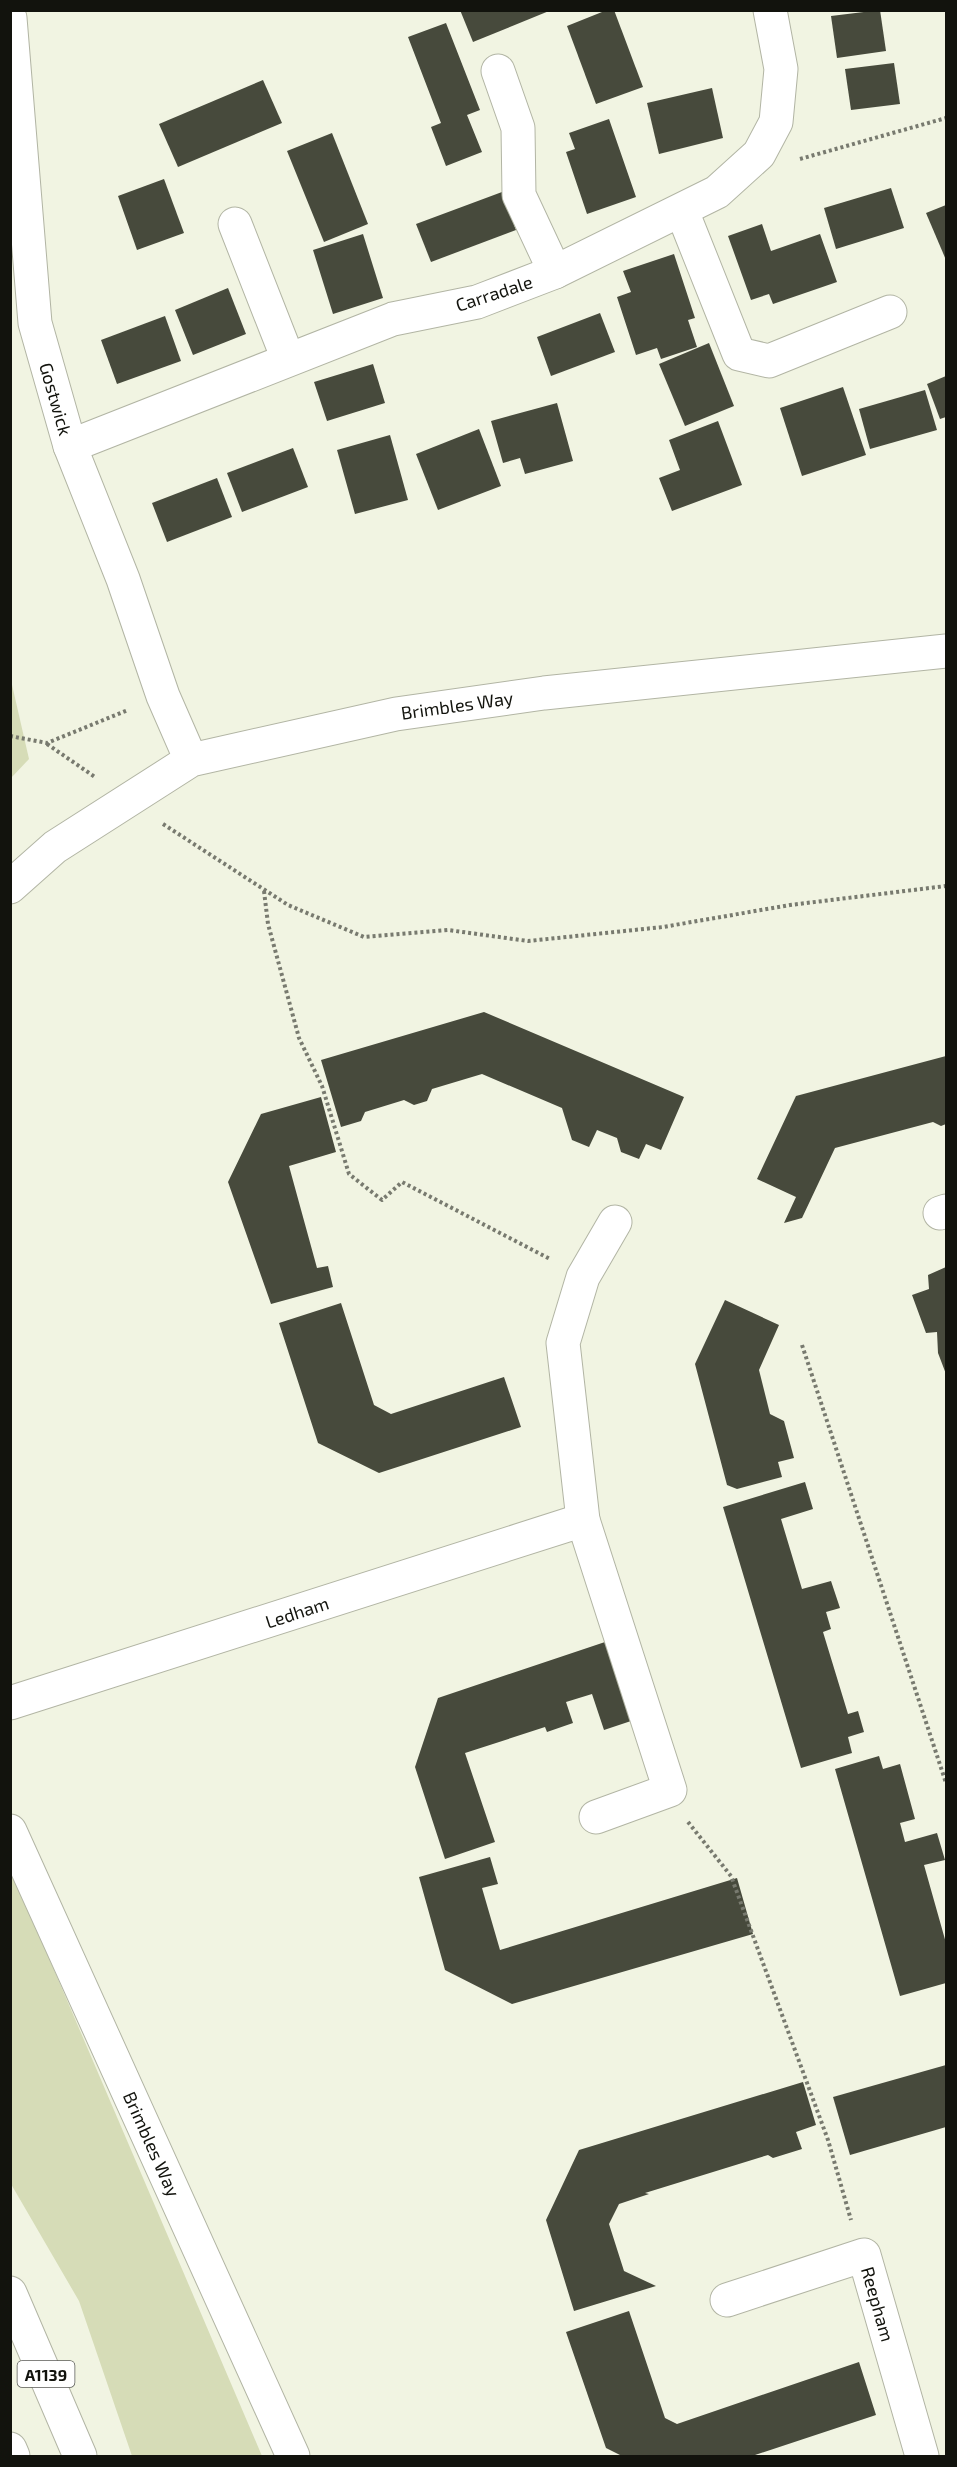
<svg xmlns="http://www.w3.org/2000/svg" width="957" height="2467" font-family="'Exo 2',sans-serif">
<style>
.green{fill:#d6dcb7}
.building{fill:#474a3c}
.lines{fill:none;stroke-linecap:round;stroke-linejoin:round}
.street-casing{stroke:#b2b5a4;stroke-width:35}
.secondary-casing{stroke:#b2b5a4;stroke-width:35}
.primary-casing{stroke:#b2b5a4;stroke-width:35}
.path{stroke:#787a6f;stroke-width:4;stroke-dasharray:3 3;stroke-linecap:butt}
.street{stroke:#fff;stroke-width:33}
.secondary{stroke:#fff;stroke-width:33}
.primary{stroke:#fff;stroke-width:33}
.labels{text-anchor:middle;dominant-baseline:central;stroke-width:6;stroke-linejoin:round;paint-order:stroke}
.shield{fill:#fff;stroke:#595a56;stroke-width:1.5}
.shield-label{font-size:16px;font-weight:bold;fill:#12130d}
.street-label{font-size:18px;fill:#12130d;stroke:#fff}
</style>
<rect width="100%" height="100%" fill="#f1f4e2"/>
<g class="green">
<path d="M 10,676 L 29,759 L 11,778 L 10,778 Z"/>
<path d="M 10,1867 L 262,2456 L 132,2456 L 79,2301 L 11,2184 Z"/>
</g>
<g class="building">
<path d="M 460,10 L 549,10 L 549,11 L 473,42 Z"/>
<path d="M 607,10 L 614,10 L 643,87 L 596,104 L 567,26 Z"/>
<path d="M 880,10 L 886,51 L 837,58 L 831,16 Z"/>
<path d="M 446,23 L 480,110 L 467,115 L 482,152 L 446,166 L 431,127 L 441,123 L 408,37 Z"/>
<path d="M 894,63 L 900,104 L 851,110 L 845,69 Z"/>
<path d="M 263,80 L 282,123 L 178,167 L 159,124 Z"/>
<path d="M 712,88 L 723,138 L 659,154 L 647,103 Z"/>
<path d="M 609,119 L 636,197 L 587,214 L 566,152 L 575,149 L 569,133 Z"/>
<path d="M 332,133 L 368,224 L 324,242 L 287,151 Z"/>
<path d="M 164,179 L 184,233 L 137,250 L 118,196 Z"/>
<path d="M 891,188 L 904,228 L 836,249 L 824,208 Z"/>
<path d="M 502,192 L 516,230 L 431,262 L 416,224 Z"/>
<path d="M 946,205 L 946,260 L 926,213 Z"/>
<path d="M 762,224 L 771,251 L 820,234 L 837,282 L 773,304 L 769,294 L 751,300 L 728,236 Z"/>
<path d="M 363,234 L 383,298 L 333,314 L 313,250 Z"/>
<path d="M 674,254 L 695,318 L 688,320 L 697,347 L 661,359 L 657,348 L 636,355 L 617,297 L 631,292 L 623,271 Z"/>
<path d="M 228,288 L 246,334 L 193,355 L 175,310 Z"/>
<path d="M 600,313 L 615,352 L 551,376 L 537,337 Z"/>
<path d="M 165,316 L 181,361 L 117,384 L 101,340 Z"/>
<path d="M 709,343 L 734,406 L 685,426 L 659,364 Z"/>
<path d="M 373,364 L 385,403 L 327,421 L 314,382 Z"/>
<path d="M 946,376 L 946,417 L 940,419 L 927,384 Z"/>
<path d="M 843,387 L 866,455 L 802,476 L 780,408 Z"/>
<path d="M 925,390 L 937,430 L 870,449 L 859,409 Z"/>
<path d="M 557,403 L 573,461 L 525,474 L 520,458 L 503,463 L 491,421 Z"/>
<path d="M 718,421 L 742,485 L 672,511 L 659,478 L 680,470 L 669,440 Z"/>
<path d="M 479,429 L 501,486 L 438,510 L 416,454 Z"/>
<path d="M 390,435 L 408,500 L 355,514 L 337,450 Z"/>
<path d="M 293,448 L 308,487 L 242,512 L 227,473 Z"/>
<path d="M 217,478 L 232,517 L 167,542 L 152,503 Z"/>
<path d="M 484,1012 L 684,1097 L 661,1150 L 646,1144 L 639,1159 L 621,1152 L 617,1138 L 597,1130 L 589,1147 L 572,1140 L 562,1108 L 482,1074 L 432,1089 L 427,1101 L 414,1105 L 404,1100 L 365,1112 L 361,1121 L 341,1127 L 321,1060 Z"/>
<path d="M 946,1056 L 946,1124 L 941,1126 L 933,1122 L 835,1148 L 802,1218 L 784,1223 L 796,1197 L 757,1179 L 796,1096 Z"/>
<path d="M 321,1097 L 336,1152 L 289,1166 L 317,1268 L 328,1266 L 333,1287 L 271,1304 L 228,1182 L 261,1114 Z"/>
<path d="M 946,1267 L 946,1374 L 938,1353 L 937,1332 L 926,1333 L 912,1295 L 929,1289 L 928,1275 Z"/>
<path d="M 725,1300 L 779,1325 L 759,1370 L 770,1414 L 784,1421 L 794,1458 L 778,1462 L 782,1477 L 737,1489 L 727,1485 L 695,1364 Z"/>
<path d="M 341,1303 L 374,1405 L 391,1414 L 504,1377 L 521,1427 L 379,1473 L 318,1443 L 279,1323 Z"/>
<path d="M 805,1482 L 813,1509 L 781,1519 L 802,1589 L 831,1581 L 840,1608 L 826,1612 L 831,1629 L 823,1632 L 848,1714 L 858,1711 L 864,1732 L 848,1737 L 852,1753 L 801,1768 L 723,1507 Z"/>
<path d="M 605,1642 L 631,1721 L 604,1730 L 592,1694 L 566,1702 L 573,1723 L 547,1732 L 545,1727 L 465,1753 L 495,1842 L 445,1859 L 415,1767 L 438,1698 Z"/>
<path d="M 879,1756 L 883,1769 L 900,1764 L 915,1819 L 900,1823 L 905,1842 L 937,1833 L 945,1860 L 924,1865 L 946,1943 L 946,1983 L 900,1996 L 835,1769 Z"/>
<path d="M 490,1857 L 498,1884 L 482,1888 L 500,1950 L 737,1878 L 753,1934 L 512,2004 L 445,1970 L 419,1877 Z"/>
<path d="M 946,2065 L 946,2127 L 850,2155 L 833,2097 Z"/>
<path d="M 803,2082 L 816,2125 L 796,2132 L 802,2149 L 773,2158 L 768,2155 L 645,2193 L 649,2194 L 619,2204 L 609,2224 L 624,2271 L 656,2286 L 574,2311 L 546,2220 L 579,2150 Z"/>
<path d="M 629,2311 L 665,2418 L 677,2424 L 859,2362 L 876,2415 L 752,2456 L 622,2456 L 606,2448 L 566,2332 Z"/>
</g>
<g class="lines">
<defs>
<g id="street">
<path d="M 10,18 L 35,323 L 70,446 L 123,579 L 163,696 L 191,760"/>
<path d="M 498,71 L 518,128 L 519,195 L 555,272"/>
<path d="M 682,211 L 739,354 L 769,361 L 890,312"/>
<path d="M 235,224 L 288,359"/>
<path d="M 70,446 L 393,319 L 477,302 L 555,272 L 717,192 L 759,154 L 776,122 L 781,69 L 770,10"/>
<path d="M 940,1213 L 946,1211"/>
<path d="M 583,1520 L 563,1343 L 583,1277 L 615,1222"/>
<path d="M 10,1703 L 583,1520 L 670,1790 L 596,1817"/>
<path d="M 727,2300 L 864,2255 L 922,2456"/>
</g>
<g id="secondary">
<path d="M 10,887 L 55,847 L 191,760 L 396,714 L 544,693 L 946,651"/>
<path d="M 10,1831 L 293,2456"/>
</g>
<g id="primary">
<path d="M 10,2293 L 80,2456"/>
<path d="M 10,2449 L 13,2456"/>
</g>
</defs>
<use href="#street" class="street-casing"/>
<use href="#secondary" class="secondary-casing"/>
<use href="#primary" class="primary-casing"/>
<g class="path">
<path d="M 800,159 L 946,118"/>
<path d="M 10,736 L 47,743 L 128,710"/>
<path d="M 47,744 L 95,777"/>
<path d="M 163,824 L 288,905 L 364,937 L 448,930 L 528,941 L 663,927 L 790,905 L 946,886"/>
<path d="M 264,891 L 268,924 L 299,1038 L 322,1086 L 349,1174 L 382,1200 L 402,1182 L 550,1259"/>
<path d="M 802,1345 L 946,1783"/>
<path d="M 688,1822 L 731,1876 L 828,2140 L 851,2220"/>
</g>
<use href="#street" class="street"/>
<use href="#secondary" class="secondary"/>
<use href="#primary" class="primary"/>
</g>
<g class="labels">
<rect class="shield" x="17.5" y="2361" width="57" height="26" rx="4.5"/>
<g class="shield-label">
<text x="46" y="2374">A1139</text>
</g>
<g class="street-label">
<text transform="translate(494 293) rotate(-18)">Carradale</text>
<text transform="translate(56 399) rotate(74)">Gostwick</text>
<text transform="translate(457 705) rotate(-8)">Brimbles Way</text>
<text transform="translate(297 1612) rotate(-18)">Ledham</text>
<text transform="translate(152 2144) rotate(66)">Brimbles Way</text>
<text transform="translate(878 2304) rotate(74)">Reepham</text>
</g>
</g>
<rect width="957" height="2467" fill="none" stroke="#12130d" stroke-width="24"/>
</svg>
